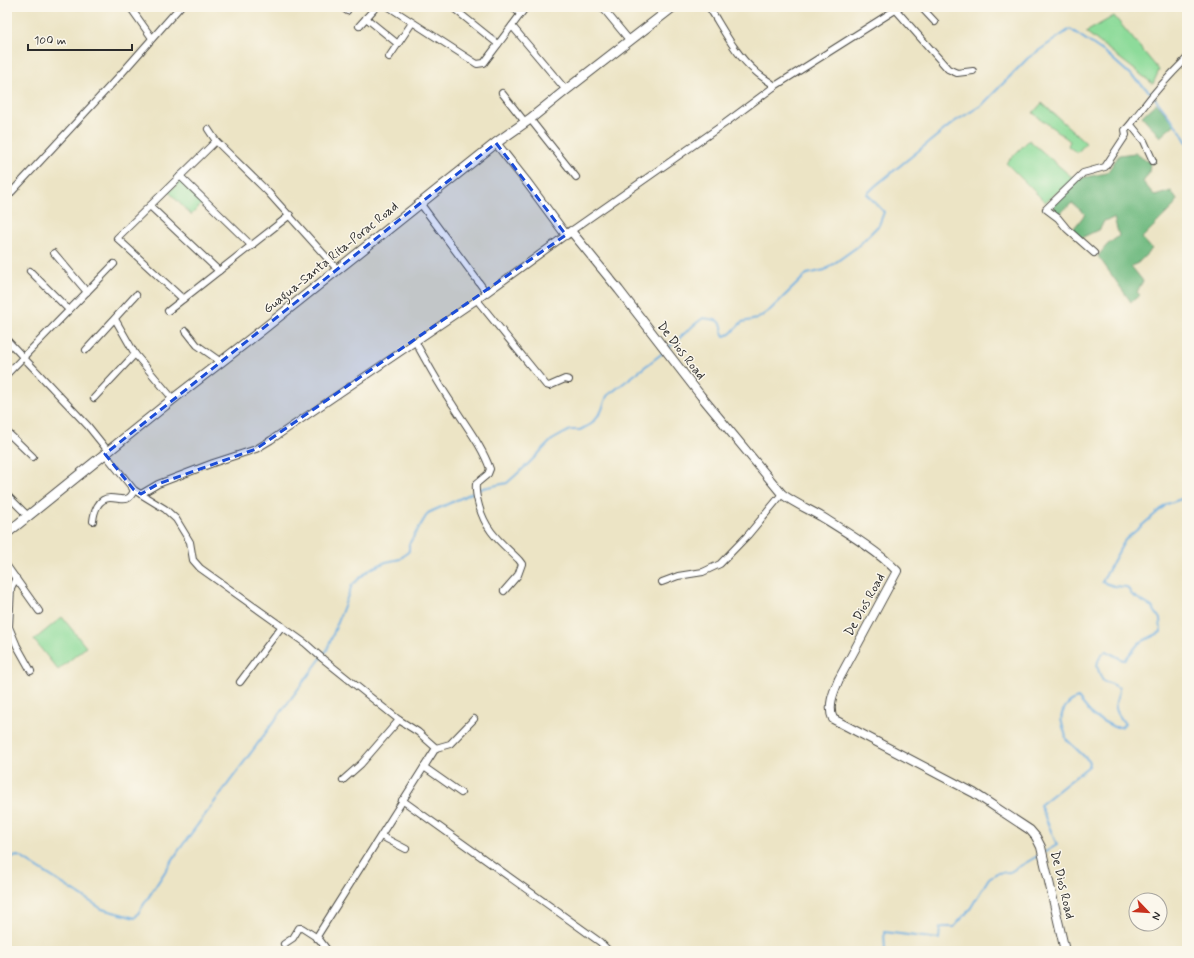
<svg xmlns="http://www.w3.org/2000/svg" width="1194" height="958" font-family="Mynerve,sans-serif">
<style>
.green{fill:#8ddb9a;stroke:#5c8362}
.forest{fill:#72bb82;stroke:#4e7356}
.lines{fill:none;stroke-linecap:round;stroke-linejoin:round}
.stream{stroke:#6daee1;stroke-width:2}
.minor-casing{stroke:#484742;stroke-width:8}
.tertiary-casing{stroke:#484742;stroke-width:10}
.secondary-casing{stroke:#484742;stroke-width:11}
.minor{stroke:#fff;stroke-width:6}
.tertiary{stroke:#fff;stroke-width:8}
.secondary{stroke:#fff;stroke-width:9}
.marked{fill:#1d4ed8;fill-opacity:0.2;stroke:#1d4ed8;stroke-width:3;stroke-dasharray:8 5;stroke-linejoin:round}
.labels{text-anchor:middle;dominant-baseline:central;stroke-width:3;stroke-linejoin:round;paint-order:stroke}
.street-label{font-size:13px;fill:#2b2b2b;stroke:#fbf7ec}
</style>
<rect width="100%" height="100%" fill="#fbf7ec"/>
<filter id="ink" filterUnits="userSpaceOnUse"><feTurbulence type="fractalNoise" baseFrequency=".025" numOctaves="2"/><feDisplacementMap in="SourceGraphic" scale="8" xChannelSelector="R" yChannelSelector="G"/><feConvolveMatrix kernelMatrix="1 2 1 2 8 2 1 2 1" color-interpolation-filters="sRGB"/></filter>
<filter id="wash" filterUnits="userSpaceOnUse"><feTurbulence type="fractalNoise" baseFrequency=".012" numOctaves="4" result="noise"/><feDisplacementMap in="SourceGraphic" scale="16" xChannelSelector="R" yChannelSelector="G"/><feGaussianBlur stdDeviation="0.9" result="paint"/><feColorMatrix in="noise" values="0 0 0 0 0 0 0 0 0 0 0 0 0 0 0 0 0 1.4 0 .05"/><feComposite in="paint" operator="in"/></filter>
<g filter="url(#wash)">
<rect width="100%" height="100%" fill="#ece4c5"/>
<g class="green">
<path d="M 1114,16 L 1159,70 L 1153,84 L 1086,32 Z"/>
<path d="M 1042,103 L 1086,143 L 1077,153 L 1068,146 L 1070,141 L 1033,113 Z"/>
<path d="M 1029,140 L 1074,179 L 1045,202 L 1006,163 Z"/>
<path d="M 180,181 L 202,204 L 191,215 L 169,192 Z"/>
<path d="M 62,617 L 86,647 L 58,670 L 34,640 Z"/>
</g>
<g class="forest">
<path d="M 1156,103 L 1175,124 L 1160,137 L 1142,116 Z"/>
<path d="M 1135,153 L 1150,163 L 1149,173 L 1143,182 L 1155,196 L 1171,191 L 1177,200 L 1175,205 L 1142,238 L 1152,249 L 1138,263 L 1131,266 L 1143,281 L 1140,286 L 1137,292 L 1140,295 L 1131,302 L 1098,256 L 1107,245 L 1119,236 L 1114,218 L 1104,221 L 1100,229 L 1081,238 L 1069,229 L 1075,227 L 1085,214 L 1072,203 L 1058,215 L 1052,206 L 1080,178 L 1107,173 L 1119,155 Z"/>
</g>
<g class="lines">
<g class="stream">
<path d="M 1154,97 L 1181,132 L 1187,143"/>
<path d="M 667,349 L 694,325 L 703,318 C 709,319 720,319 722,326 C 723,330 721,332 724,336 L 730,334 L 742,322 L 757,319 L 770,310 L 807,274 L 825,270 L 857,247 L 879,225 L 884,212 L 867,194 L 875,186 L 954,122 L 982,105 L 1028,58 L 1070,29 L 1107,54 L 1151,93"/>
<path d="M 1045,852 L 1057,845 L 1040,805 L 1089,766 L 1090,762 L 1066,739 C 1066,733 1063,729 1062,723 C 1059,712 1068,701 1078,698 L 1093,716 L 1114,727 L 1121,727 L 1125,724 C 1120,717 1114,710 1116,702 C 1117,696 1119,696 1119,688 L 1112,684 L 1103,681 C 1097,668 1093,662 1106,651 L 1123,660 L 1125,660 L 1139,643 L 1161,632 L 1160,619 L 1152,607 L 1132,595 L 1127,587 L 1114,586 L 1102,582 L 1125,540 L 1167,504 L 1187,497"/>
<path d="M 7,864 L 12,857 L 19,856 L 102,909 L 135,918 L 179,850 L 327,650 L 352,585 L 370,569 L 386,562 L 400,559 L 409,551 L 409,544 L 428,513 L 483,488 L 507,483 L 527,465 L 552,440 L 570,430 L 580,430 L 591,424 L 601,412 L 607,396 L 664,352"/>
<path d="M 885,951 L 884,932 L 939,939 L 940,928 L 943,927 L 954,927 L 970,909 L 989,878 L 997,873 L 1010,872 L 1041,854"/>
</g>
</g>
</g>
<g filter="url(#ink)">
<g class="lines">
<defs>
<g id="minor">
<path d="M 130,7 L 152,38"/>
<path d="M 342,7 L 347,11"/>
<path d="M 389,7 L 477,64 L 484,63 L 526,7"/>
<path d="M 452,7 L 498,44"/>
<path d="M 513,7 L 520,14"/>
<path d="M 602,7 L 630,41"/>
<path d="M 709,7 C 723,29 735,54 755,71 C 761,77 769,81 775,86"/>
<path d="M 921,7 L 935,22"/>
<path d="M 896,10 L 948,69 L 957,73 L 973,71"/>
<path d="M 366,18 L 398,44"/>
<path d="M 359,26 L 376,7"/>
<path d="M 512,26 L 566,90"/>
<path d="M 389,57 L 412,23"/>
<path d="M 502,93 L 525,122"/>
<path d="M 530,119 L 576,177"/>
<path d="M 1131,125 L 1144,141 L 1153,161"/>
<path d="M 208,129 L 216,141 L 267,191 L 337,269"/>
<path d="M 180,176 L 252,246"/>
<path d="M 7,197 L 121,74 L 180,7"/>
<path d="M 420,203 L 486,292"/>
<path d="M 150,206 L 219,271"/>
<path d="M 571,231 L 724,124 L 775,86 L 900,7"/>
<path d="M 54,253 L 87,292"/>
<path d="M 1094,253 L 1067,229 L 1058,218 L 1046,209 L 1083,173 L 1105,167 L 1126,135 L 1125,130 C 1132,124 1135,117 1141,110 C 1155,91 1171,74 1187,58"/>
<path d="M 30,271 L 69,310"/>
<path d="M 183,299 L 117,238 L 216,141"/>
<path d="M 477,300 L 546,385 L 549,386 L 565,379 L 569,380"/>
<path d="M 168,311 L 290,215"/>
<path d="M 115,319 L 135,354 L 173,399"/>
<path d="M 186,331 L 197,345 L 221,362"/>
<path d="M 7,340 L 88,426 L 108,451"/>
<path d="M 415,341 C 427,363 439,385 453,405 C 466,426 482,446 490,469 L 488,474 L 476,484 C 475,492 477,498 479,506 C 486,532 501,542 519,560 L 522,564 L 518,575 L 504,591"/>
<path d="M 86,350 L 136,295"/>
<path d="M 7,374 L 114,264"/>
<path d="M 94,398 L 135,354"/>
<path d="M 7,432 L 33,457"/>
<path d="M 105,454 L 134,490 L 165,509 L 176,519 L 190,542 L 193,560 L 200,568 L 305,643 L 323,659 L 399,720 L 418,732 L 436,748 L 316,938"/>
<path d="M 141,494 L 158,484 L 213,463 L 256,449 L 271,440 L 477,300 L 566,235"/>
<path d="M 7,495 L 28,516"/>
<path d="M 93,521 C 94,512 98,498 110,498 C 121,498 129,504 134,490"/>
<path d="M 7,566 L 39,611"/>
<path d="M 16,578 L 11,588 L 9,627 L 17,646 L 31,671"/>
<path d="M 662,582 L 678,576 L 703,572 L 720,564 L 748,535 L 782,494"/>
<path d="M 240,682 L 282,626"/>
<path d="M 436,748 L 450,744 L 474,719"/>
<path d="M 424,767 L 461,793"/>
<path d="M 343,780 L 361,764 L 399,720"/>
<path d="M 402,800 L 600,942 L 609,951"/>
<path d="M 381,836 L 406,849"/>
<path d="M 284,944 L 293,938 L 299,928 L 302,928 L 319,939 L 328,951"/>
</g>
<path id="tertiary" d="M 496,143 L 526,181 L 566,235 L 571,231 L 619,290 L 701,396 L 782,494 C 794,503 808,509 822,517 C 846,532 878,551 897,571 L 839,679 C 834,691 827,706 833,719 L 974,793 L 1030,830 L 1036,837 L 1041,847 L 1065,951"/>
<path id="secondary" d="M 7,533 L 173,399 L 262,330 L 496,143 L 530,119 L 566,90 L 673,7"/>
</defs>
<use href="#minor" class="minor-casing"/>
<use href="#tertiary" class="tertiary-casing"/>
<use href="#secondary" class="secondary-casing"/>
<use href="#minor" class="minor"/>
<use href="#tertiary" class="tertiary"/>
<use href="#secondary" class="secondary"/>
</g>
</g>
<path class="marked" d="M 496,143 L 566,235 L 256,449 L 158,484 L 141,494 L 134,490 L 105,454 Z"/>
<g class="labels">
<g class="street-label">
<text transform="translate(331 258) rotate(-39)">Guagua-Santa Rita-Porac Road</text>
<text transform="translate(681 351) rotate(52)">De Dios Road</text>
<text transform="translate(865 605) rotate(-61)">De Dios Road</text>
<text transform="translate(1062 885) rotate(77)">De Dios Road</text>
</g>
</g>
<rect width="1194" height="958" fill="none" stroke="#fbf7ec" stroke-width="24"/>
<g transform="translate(1148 912) rotate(115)"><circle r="19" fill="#fbf7ec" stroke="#a8a59f"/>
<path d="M0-3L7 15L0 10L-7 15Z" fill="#c8321e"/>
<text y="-6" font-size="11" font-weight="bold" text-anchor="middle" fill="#2b2b2b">N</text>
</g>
<path d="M28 44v6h104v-6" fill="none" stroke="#2b2b2b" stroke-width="2"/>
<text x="34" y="44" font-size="12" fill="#2b2b2b" stroke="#fbf7ec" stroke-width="3" paint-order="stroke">100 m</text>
</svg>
